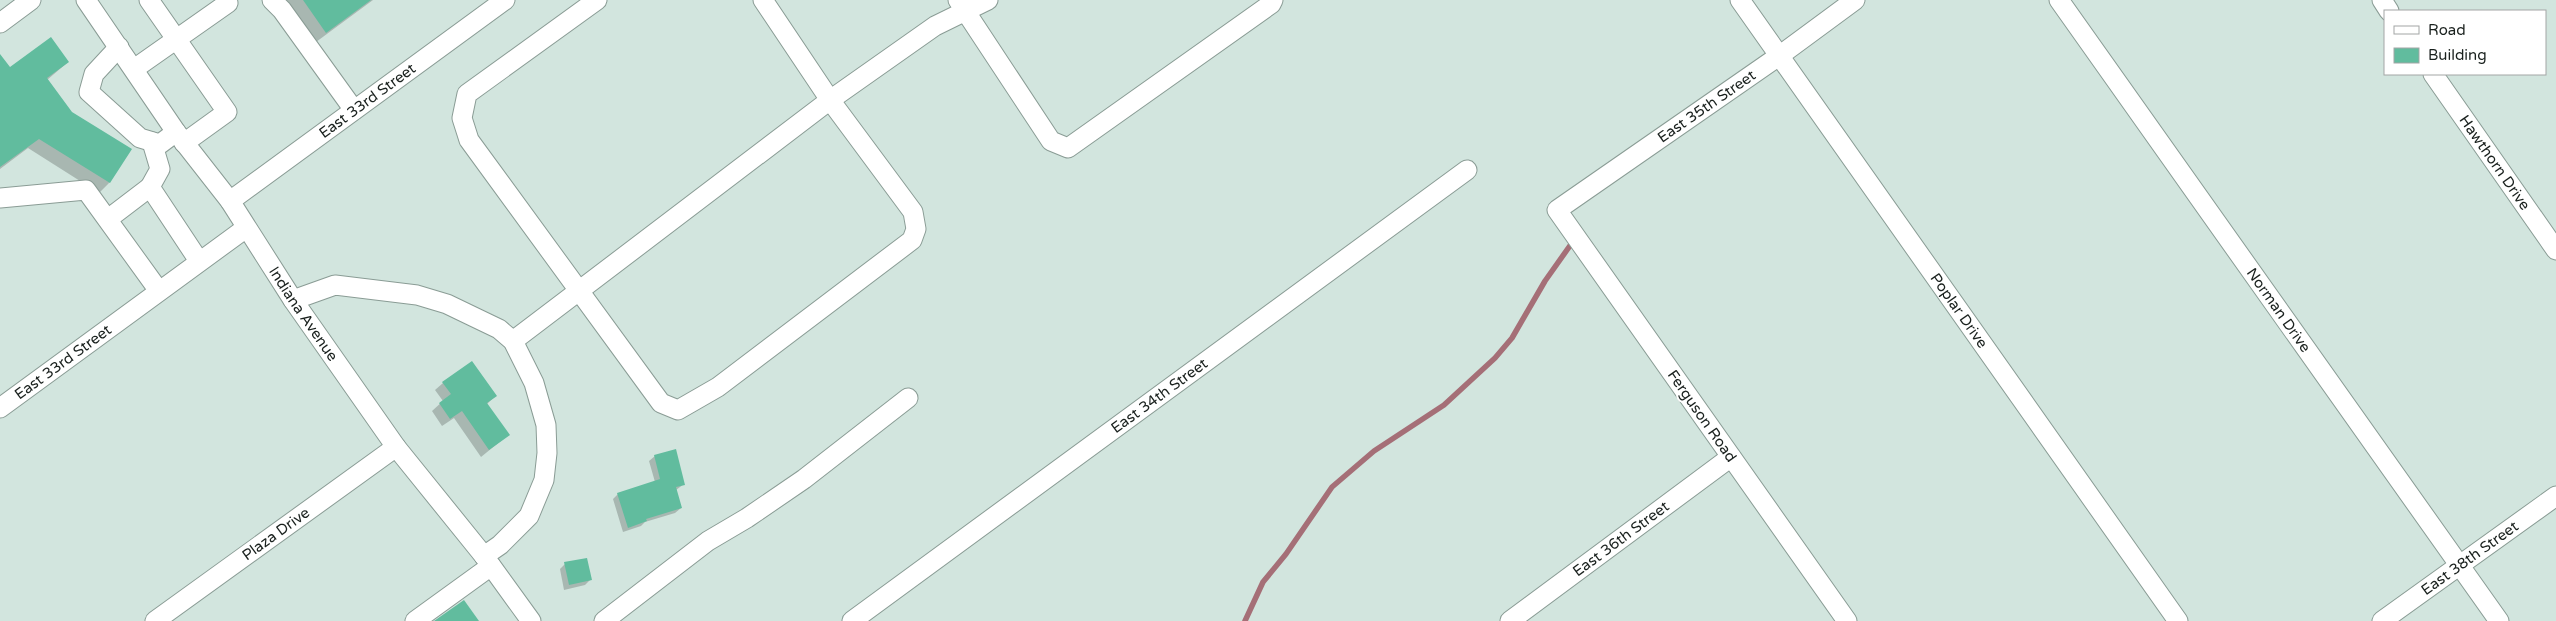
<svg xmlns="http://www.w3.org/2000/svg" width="2556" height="621" font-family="'Varela Round',sans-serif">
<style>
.shadow{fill:#0003}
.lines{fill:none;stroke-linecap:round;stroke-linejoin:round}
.stream{stroke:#a56f77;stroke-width:5.5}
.building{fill:#61bc9e}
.minor-casing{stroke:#8a9c95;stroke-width:21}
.minor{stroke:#fff;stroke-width:19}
.labels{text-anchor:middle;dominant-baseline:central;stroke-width:4;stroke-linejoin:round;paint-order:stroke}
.street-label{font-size:15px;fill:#1a211e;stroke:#fff}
</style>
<rect width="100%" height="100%" fill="#d2e5de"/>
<g class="shadow">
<path d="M 285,0 L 373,0 L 316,42 Z"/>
<path d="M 68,62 L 47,80 L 71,113 L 130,150 L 109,183 L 99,193 L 28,148 L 0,169 L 0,64 L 9,69 Z"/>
<path d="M 443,383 L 495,396 L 486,405 L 508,435 L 481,457 L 454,418 L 442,426 L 432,411 L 443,401 L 435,390 Z"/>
<path d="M 655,456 L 684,484 L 676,490 L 681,508 L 675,513 L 645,522 L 641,526 L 623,532 L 613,499 L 618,494 L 655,482 L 649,461 Z"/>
<path d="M 565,564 L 590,580 L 585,585 L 564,590 L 560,569 Z"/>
</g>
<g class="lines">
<path class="stream" d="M 1245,621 L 1263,582 L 1286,554 L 1332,487 L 1374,451 L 1444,405 L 1495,358 L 1512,338 L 1545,281 L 1574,240"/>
</g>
<g class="building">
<path d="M 303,0 L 371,0 L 326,33 Z"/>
<path d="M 51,37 L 69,62 L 47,78 L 72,112 L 132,149 L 110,183 L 39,139 L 0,167 L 0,54 L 10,67 Z"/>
<path d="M 472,361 L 497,396 L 487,403 L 510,435 L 489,450 L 462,411 L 450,419 L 439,403 L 451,394 L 442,382 Z"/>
<path d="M 676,449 L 685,485 L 676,487 L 682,508 L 646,519 L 647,521 L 628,528 L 617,493 L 660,479 L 654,455 Z"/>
<path d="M 587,558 L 592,580 L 569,585 L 564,562 Z"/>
<path d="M 464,600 L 479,621 L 434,621 Z"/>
</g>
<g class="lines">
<defs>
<g id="minor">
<path id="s1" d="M 86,0 L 176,132 L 230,201 L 293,300 L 396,447 L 484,556 L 531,621"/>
<path d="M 149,0 L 227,112 L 184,143"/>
<path d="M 272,0 L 282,10 L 354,110"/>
<path d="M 597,0 L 467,94 L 462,118 L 469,140 L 661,403 L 678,410 L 718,387 L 912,240 L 916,229 L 913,212 L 830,100 L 763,0"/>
<path d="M 958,0 L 1051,141 L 1068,148 L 1271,4 L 1273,0"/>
<path id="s2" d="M 1740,0 L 2178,621"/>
<path id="s3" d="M 2059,0 L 2499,621"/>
<path d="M 2382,0 L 2389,11"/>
<path d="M 0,23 L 31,0"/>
<path d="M 119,47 L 94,74 L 89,92 L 140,138 L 160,144 L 176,132"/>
<path d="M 134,69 L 228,3 L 226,0"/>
<path id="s4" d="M 2433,74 L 2556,250"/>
<path d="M 152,142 L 160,169 L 150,187 L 199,261"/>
<path d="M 0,198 L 86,190 L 159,291"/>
<path id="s5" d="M 230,201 L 505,0"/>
<path d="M 108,219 L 150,187"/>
<path d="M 293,300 L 335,285 L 417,295 L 447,304 L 474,317 L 499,329 L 513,341 L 534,383 L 546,425 L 547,453 L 544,480 L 529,516 L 500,545 L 484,556"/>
<path d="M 513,341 L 830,100 L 935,26 L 988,0"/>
<path id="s6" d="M 0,408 L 246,228"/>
<path id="s7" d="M 155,621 L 396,447"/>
<path d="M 415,621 L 491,566"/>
<path d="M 604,621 L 708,541 L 747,518 L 804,479 L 908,398"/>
<path id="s8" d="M 852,621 L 1467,170"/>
<path id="s9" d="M 1510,621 L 1731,457"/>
<path id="s10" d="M 1847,621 L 1557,210 L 1779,56 L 1855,0"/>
<path id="s11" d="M 2382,621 L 2556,496"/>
</g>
</defs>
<use href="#minor" class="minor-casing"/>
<use href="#minor" class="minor"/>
</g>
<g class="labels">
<g class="street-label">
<text stroke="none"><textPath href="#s5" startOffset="170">East 33rd Street</textPath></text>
<text stroke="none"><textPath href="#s10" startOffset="685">East 35th Street</textPath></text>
<text stroke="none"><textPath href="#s4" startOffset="108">Hawthorn Drive</textPath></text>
<text stroke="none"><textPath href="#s3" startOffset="380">Norman Drive</textPath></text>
<text stroke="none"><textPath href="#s2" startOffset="380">Poplar Drive</textPath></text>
<text stroke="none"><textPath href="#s1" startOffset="382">Indiana Avenue</textPath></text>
<text stroke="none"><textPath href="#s6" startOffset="78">East 33rd Street</textPath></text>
<text stroke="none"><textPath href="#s8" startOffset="381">East 34th Street</textPath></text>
<text transform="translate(1702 416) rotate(55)">Ferguson Road</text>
<text stroke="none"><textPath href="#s7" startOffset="149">Plaza Drive</textPath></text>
<text stroke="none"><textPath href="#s9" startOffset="138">East 36th Street</textPath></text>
<text stroke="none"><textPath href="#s11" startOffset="108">East 38th Street</textPath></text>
</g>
</g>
<rect x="2384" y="10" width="162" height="65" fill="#ffffff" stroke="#a3a6a5"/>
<rect x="2394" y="26" width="25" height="8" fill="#ffffff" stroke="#a3a6a5"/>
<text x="2428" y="35" font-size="15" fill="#1a211e">Road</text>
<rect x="2394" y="48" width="25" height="15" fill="#61bc9e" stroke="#a3a6a5"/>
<text x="2428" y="60" font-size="15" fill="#1a211e">Building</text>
</svg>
